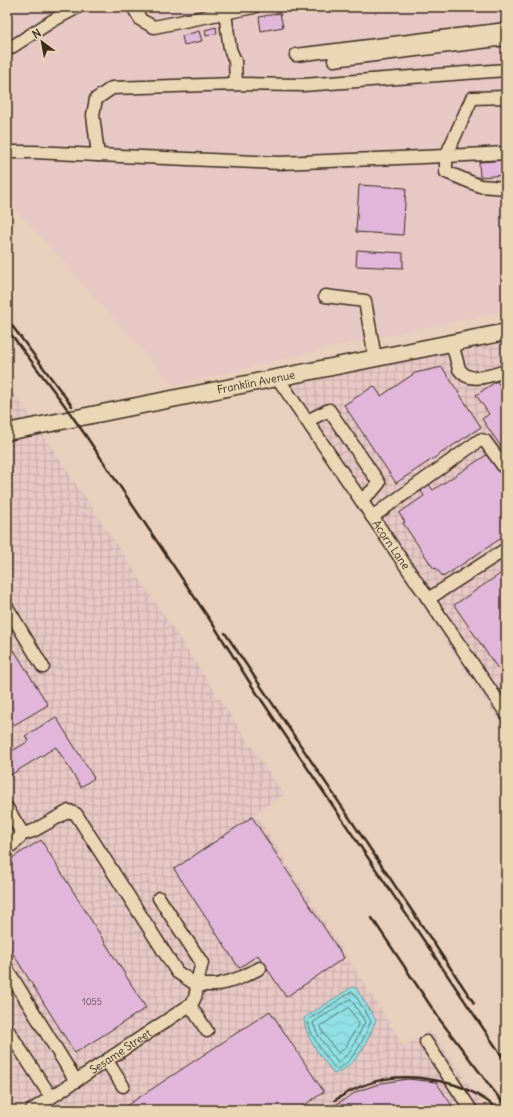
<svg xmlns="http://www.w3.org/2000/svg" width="513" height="1117" font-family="Delius,sans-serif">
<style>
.built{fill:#e7c8c5}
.industrial{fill:url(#industrial-grid)}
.water{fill:url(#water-waves);stroke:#6d9896}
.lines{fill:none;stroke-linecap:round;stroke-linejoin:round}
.shore{stroke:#5d736e;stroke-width:1}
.building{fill:#e2b6da;stroke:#3b2a1e}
.minor-casing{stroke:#3b2a1e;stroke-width:15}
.major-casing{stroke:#3b2a1e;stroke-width:19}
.minor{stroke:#ebd7b5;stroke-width:12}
.major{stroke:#ebd7b5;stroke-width:16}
.rail{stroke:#3b2a1e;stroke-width:2.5}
.labels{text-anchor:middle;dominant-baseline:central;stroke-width:3;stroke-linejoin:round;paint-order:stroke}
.number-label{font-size:9px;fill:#654d4d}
.street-label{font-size:11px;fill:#3b2a1e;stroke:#ebd7b5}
</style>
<defs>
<pattern id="industrial-grid" width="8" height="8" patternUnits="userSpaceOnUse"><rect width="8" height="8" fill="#e7c8c5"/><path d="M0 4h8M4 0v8" fill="none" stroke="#c7aca9"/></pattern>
<pattern id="water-waves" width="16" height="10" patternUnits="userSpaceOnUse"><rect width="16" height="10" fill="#8fe1e6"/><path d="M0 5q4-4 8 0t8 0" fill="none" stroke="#7cc1c5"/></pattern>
</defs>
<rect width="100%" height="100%" fill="#e9d0bc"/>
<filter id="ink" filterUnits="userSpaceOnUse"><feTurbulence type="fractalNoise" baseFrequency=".025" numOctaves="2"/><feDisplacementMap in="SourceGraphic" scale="8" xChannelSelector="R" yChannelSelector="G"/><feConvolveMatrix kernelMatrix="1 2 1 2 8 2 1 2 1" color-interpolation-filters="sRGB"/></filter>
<g filter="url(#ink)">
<path class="built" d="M 7,7 L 506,7 L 506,311 L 328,348 L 174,386 L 7,199 Z"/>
<g class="industrial">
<path d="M 506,338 L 506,732 L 275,383 Z"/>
<path d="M 7,386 L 30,415 L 284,795 L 255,813 L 404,1046 L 431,1030 L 487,1110 L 7,1110 Z"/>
</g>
<path class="water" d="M 352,987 L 356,988 L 376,1020 C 367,1042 358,1065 334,1074 C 322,1057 305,1039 304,1018 Z"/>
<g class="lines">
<g class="shore">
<path d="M 352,992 L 354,993 L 371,1021 C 365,1037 353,1064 336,1069 C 327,1059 308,1034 308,1020 Z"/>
<path d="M 351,999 L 365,1022 L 350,1052 L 339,1062 L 337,1062 L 318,1035 L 313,1023 Z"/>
<path d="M 349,1008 L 359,1023 L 345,1048 L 338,1053 L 323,1033 L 321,1026 Z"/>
</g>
</g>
<g class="building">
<path d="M 280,13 L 283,27 L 261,31 L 259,17 Z"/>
<path d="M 216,27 L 217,33 L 206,36 L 205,30 Z"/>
<path d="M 199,31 L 202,41 L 184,45 L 182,36 Z"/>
<path d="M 506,160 L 506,175 L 480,177 L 479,162 Z"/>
<path d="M 359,185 L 406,188 L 403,235 L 356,232 Z"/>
<path d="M 357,250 L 403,253 L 403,268 L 356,266 Z"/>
<path d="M 442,367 L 481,427 L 396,483 L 344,405 L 374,386 L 381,396 L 415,373 Z"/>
<path d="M 497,381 L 504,393 L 506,392 L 506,454 L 482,419 L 489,414 L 476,395 Z"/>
<path d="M 488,454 L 506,481 L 506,535 L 443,577 L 436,568 L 434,569 L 403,523 L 405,522 L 399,513 L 424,496 L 420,489 L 428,483 L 433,490 Z"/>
<path d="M 506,570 L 506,664 L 498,669 L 454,605 Z"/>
<path d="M 14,650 L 48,705 L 7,729 L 7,655 Z"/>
<path d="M 56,717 L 94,778 L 81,787 L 56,747 L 7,777 L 7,754 L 29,741 L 25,736 Z"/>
<path d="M 252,817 L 344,958 L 286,997 L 258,955 L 239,968 L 174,869 Z"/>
<path d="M 41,840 L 146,1008 L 75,1053 L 7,944 L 7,861 Z"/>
<path d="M 270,1011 L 324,1092 L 297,1110 L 120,1110 Z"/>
<path d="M 408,1079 L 436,1082 L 455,1110 L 327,1110 L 358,1091 L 382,1083 Z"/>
</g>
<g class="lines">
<defs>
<g id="minor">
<path d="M 133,7 L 141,20 L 154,27 L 254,7"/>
<path d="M 225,13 L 230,49 L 235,61 L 236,84"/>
<path d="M 7,50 L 52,21 L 78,7"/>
<path d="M 296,55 L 506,29"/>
<path d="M 334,60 L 506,39"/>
<path d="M 506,97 L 472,98 L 446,156 L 446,172 L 480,186 L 506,188"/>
<path d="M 7,152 L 33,152 L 98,155 L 93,115 L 96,99 L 112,88 L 236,84 L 303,85 L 506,70"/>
<path d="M 98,155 L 280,163 L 446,156 L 506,153"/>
<path d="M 325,296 L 365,301 L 375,358"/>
<path d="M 452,343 L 459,369 C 469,385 491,375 506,371"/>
<path id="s1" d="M 277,377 L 506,713"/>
<path d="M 307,421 L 329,410 L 379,483 L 373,490 L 361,500"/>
<path d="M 372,517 L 480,440 L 485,441 L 506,470"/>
<path d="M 428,599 L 506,549"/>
<path d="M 7,607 L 43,667"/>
<path d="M 7,808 L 23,834"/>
<path d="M 7,848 L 13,844 L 23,834 L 33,831 L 69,811 L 76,814 L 177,972 L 197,985 L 216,985 L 231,981 L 242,977 L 260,968"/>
<path d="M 7,969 L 76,1081"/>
<path d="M 190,1005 L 207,1031"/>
<path d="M 7,1029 L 51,1097"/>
<path d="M 426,1042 L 471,1110"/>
<path d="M 107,1061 L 123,1086"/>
<path id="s2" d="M 32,1110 L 190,1005 C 196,999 196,994 197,985 C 198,978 200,970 202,963 L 159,898"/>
</g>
<g id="major">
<path id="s3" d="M 7,432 L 506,332"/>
</g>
</defs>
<use href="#minor" class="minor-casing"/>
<use href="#major" class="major-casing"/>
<use href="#minor" class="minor"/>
<use href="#major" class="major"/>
<g class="rail">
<path d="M 7,319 L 72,406"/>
<path d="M 7,329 L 63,403 L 86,436 L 216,629 L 252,686 L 506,1062"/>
<path d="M 225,633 L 474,1003"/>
<path d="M 372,918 L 440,1020 L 506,1107"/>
<path d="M 335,1100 C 371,1077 402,1072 444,1082 C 458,1085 472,1091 484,1099 C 489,1102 494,1106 499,1110"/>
</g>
</g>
</g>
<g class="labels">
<g class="number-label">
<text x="92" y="1001">1055</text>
</g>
<g class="street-label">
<text stroke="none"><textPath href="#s3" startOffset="254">Franklin Avenue</textPath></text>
<text stroke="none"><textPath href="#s1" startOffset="203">Acorn Lane</textPath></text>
<text stroke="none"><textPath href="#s2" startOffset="106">Sesame Street</textPath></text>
</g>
</g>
<rect width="513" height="1117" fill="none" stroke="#ebd7b5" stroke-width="24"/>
<rect x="12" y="12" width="489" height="1093" fill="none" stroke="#3b2a1e" stroke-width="1.5" filter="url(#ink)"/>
<g transform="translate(42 42) rotate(328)" stroke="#ebd7b5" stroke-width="3" paint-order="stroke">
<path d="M0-3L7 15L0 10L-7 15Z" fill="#3b2a1e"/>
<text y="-6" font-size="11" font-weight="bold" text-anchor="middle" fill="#3b2a1e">N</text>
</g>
</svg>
